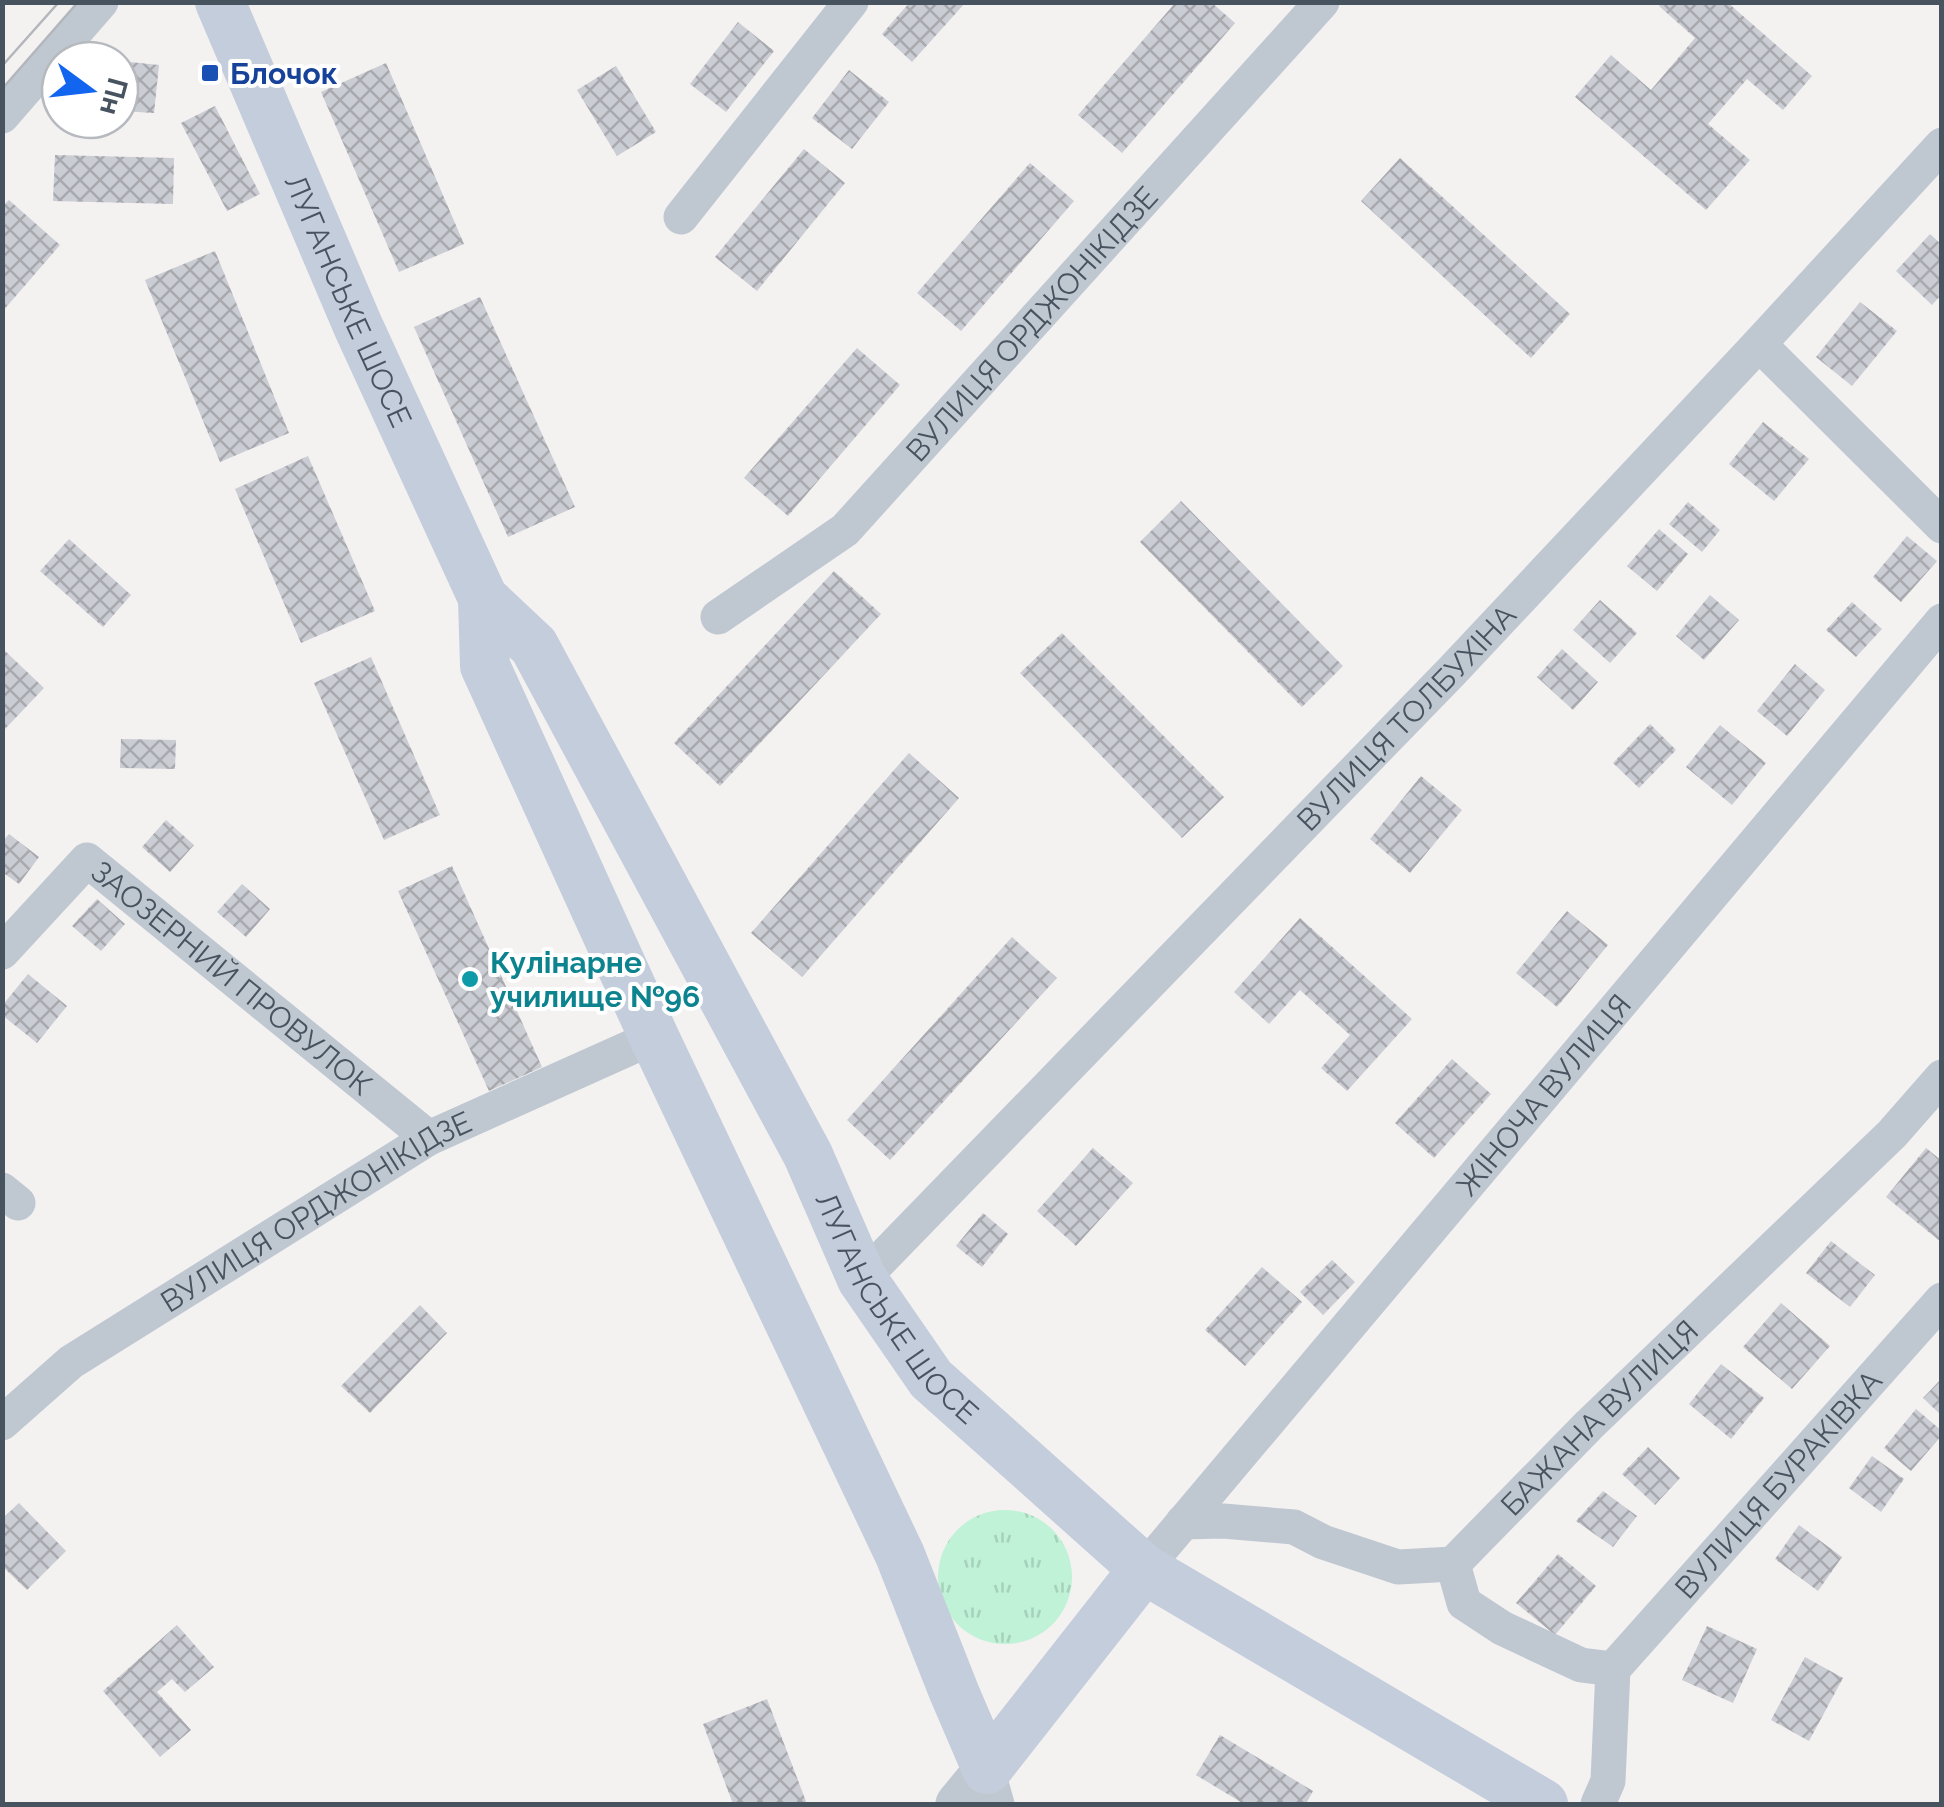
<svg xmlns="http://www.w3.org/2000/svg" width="1944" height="1807" font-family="Raleway,sans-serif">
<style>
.grass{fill:url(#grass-tufts)}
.building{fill:url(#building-cross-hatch)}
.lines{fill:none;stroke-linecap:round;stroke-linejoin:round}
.minor{stroke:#bfc8d1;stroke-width:35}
.tertiary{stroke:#bfc8d1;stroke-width:45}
.secondary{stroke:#c4cddb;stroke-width:50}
.tram{stroke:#b3b6bc;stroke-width:2.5}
.transit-dot{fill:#1a4fb4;stroke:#fff;stroke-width:4}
.culture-dot{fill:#0f9aa8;stroke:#fff;stroke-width:4}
.labels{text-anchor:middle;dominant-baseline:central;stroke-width:8;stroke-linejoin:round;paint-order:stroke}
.transit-label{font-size:30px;font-weight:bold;fill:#164399;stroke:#fff;text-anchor:start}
.street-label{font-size:30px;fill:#485360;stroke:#fff}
.culture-label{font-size:30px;font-weight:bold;fill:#0d838f;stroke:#fff;text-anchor:start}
</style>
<defs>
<pattern id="grass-tufts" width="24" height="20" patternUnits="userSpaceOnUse" patternTransform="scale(2.5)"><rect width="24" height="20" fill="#bff2d6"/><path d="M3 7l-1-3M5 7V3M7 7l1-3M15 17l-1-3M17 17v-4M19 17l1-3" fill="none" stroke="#a6d1ba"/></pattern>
<pattern id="building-cross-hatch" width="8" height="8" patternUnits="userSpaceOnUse" patternTransform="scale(2.5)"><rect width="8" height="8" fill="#cbcdd4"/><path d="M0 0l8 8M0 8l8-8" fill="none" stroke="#a7a9af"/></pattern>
</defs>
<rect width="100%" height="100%" fill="#f4f1f1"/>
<circle class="grass" cx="1005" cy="1577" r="67"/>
<g class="building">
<path d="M 910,2 L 966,2 L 912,62 L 882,34 Z"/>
<path d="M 1176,2 L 1211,2 L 1235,23 L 1122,153 L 1078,115 Z"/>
<path d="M 1662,2 L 1727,2 L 1812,76 L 1783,110 L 1747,79 L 1708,124 L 1750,160 L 1706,210 L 1575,97 L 1611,55 L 1651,90 L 1695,38 L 1659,6 Z"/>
<path d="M 738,22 L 774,51 L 726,112 L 690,84 Z"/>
<path d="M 120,61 L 159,65 L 154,113 L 120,111 Z"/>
<path d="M 386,63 L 464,244 L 399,272 L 321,92 Z"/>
<path d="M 616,66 L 656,132 L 617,156 L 577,90 Z"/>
<path d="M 849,70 L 889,102 L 852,149 L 812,118 Z"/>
<path d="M 215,106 L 260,194 L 227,211 L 181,123 Z"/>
<path d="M 804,149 L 845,183 L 757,291 L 715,257 Z"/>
<path d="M 55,155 L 174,158 L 173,204 L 53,201 Z"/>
<path d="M 1400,158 L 1570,314 L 1531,358 L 1361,201 Z"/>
<path d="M 1030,163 L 1074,201 L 961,331 L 917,293 Z"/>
<path d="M 9,200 L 60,245 L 2,312 L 2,207 Z"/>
<path d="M 1930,234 L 1942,245 L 1942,294 L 1932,305 L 1896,271 Z"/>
<path d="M 215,251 L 289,433 L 220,462 L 145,280 Z"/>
<path d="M 480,297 L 575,507 L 508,537 L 414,327 Z"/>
<path d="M 1860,302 L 1897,331 L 1852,386 L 1816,357 Z"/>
<path d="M 857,348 L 900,385 L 788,516 L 744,478 Z"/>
<path d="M 1763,422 L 1809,459 L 1774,501 L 1729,464 Z"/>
<path d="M 308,456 L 375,611 L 301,643 L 235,489 Z"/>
<path d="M 1181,501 L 1343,666 L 1302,707 L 1140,542 Z"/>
<path d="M 1688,502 L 1720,530 L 1702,552 L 1669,524 Z"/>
<path d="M 1659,529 L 1688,554 L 1657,591 L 1627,566 Z"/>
<path d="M 1907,536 L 1937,561 L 1901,602 L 1873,577 Z"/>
<path d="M 69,539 L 131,595 L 103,627 L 40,571 Z"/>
<path d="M 834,571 L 881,614 L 720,786 L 674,743 Z"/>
<path d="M 1710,595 L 1739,620 L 1704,660 L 1676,636 Z"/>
<path d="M 1600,600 L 1637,633 L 1610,663 L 1573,630 Z"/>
<path d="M 1852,602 L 1882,629 L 1856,657 L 1826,630 Z"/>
<path d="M 1062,633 L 1224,797 L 1182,838 L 1020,673 Z"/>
<path d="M 2,648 L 44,688 L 5,729 L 2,726 Z"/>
<path d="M 1562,649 L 1598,682 L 1573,710 L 1537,677 Z"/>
<path d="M 371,657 L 440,815 L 384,840 L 314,683 Z"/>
<path d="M 1795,664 L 1825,690 L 1787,736 L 1757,711 Z"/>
<path d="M 1650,724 L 1676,750 L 1639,788 L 1613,763 Z"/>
<path d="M 1720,725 L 1766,763 L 1732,805 L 1686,767 Z"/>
<path d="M 121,739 L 176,740 L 175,769 L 120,768 Z"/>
<path d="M 909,753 L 959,798 L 802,977 L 751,933 Z"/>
<path d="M 1421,776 L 1462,810 L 1410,873 L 1370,839 Z"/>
<path d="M 166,820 L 194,845 L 170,872 L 142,847 Z"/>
<path d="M 9,834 L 39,857 L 19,884 L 2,872 L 2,842 Z"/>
<path d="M 452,866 L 542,1067 L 489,1091 L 398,891 Z"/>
<path d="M 242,884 L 270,909 L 246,937 L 217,912 Z"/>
<path d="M 97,899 L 125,924 L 101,951 L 72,926 Z"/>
<path d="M 1567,911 L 1608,945 L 1557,1007 L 1516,973 Z"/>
<path d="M 1300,918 L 1412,1019 L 1347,1091 L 1321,1068 L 1350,1035 L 1300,990 L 1269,1024 L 1234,992 Z"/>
<path d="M 1012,937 L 1057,978 L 890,1160 L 847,1120 Z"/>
<path d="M 28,974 L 67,1006 L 37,1043 L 2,1015 L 2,1006 Z"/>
<path d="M 1452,1059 L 1491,1094 L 1434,1158 L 1395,1123 Z"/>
<path d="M 1093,1148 L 1133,1183 L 1076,1246 L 1037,1211 Z"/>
<path d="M 1926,1148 L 1942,1161 L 1942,1243 L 1886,1197 Z"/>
<path d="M 983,1213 L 1008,1234 L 982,1267 L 956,1246 Z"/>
<path d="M 1831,1241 L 1875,1275 L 1850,1307 L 1806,1273 Z"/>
<path d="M 1332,1260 L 1355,1282 L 1323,1315 L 1300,1292 Z"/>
<path d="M 1262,1267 L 1302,1302 L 1245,1366 L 1205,1330 Z"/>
<path d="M 1781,1303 L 1830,1346 L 1792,1389 L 1743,1347 Z"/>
<path d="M 420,1305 L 447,1333 L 370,1413 L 341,1386 Z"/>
<path d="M 1721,1364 L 1764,1398 L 1731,1439 L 1689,1404 Z"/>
<path d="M 1942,1378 L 1942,1416 L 1923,1398 Z"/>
<path d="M 1916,1409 L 1942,1431 L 1942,1435 L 1911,1471 L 1884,1448 Z"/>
<path d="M 1648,1447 L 1680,1478 L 1655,1505 L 1622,1474 Z"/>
<path d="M 1872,1456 L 1904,1479 L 1881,1512 L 1849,1488 Z"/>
<path d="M 1603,1491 L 1637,1516 L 1613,1547 L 1576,1521 Z"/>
<path d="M 19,1503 L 66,1551 L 27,1590 L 2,1566 L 2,1519 Z"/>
<path d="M 1799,1525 L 1842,1557 L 1818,1591 L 1775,1559 Z"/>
<path d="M 1558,1554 L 1596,1586 L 1555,1635 L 1516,1603 Z"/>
<path d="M 177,1625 L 214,1667 L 185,1692 L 172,1679 L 157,1692 L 191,1730 L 160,1757 L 103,1691 Z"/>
<path d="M 1707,1626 L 1757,1649 L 1733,1703 L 1682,1680 Z"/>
<path d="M 1805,1657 L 1843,1678 L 1809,1741 L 1771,1720 Z"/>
<path d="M 767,1699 L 807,1804 L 733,1804 L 703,1724 Z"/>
<path d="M 1220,1735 L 1313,1791 L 1306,1804 L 1244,1804 L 1196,1775 Z"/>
</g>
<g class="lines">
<g class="minor">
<path d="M 2,116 L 101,2"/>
<path d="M 681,217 L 851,2"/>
<path d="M 1759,344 L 1942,526"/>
<path id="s1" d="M 718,617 L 845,530 L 1322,2"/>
<path id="s2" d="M 2,952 L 87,860 L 429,1138"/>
<path d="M 2,1190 L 18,1203"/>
<path id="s3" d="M 862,1279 L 1453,670 L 1759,344 L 1942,145"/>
<path id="s4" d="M 2,1423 L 71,1362 L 429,1138 L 654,1037"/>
<path id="s5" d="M 1183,1522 L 1223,1521 L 1294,1527 L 1323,1542 L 1398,1567 L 1453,1564 L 1589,1425 L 1892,1134 L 1942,1077"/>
<path d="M 1453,1564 L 1464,1603 L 1502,1628 L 1581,1665 L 1613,1669"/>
<path id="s6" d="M 1144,1569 L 1942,621"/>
<path id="s7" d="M 1613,1669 L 1942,1300"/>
<path d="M 987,1769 L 997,1804"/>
<path d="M 1598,1804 L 1608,1781 L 1613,1669"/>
</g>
<path class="tertiary" d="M 958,1804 L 987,1769"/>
<g class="secondary">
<path id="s8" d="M 220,2 L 358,326 L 483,598 L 534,646 L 808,1155 L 862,1279 L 931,1379 L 1144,1569 L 1543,1804"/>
<path d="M 483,598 L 485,666 L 654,1037 L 900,1555 L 954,1692 L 987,1769 L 1144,1569"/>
</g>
<g class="tram">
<path d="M 2,66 L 59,2"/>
<path d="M 2,89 L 78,2"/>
</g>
</g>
<rect class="transit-dot" x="200" y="63" width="20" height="20" rx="5"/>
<circle class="culture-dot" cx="470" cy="979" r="10"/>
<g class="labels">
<g class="transit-label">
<text x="230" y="73">Блочок</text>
</g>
<g class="street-label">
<text stroke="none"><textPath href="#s8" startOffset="325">ЛУГАНСЬКЕ ШОСЕ</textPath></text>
<text stroke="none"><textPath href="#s1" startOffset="432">ВУЛИЦЯ ОРДЖОНІКІДЗЕ</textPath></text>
<text stroke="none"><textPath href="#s3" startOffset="782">ВУЛИЦЯ ТОЛБУХІНА</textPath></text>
<text stroke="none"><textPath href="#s2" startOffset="312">ЗАОЗЕРНИЙ ПРОВУЛОК</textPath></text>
<text stroke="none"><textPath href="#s6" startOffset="620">ЖІНОЧА ВУЛИЦЯ</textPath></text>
<text stroke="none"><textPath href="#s4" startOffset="380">ВУЛИЦЯ ОРДЖОНІКІДЗЕ</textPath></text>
<text stroke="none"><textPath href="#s8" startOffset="1478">ЛУГАНСЬКЕ ШОСЕ</textPath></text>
<text stroke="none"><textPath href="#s5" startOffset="485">БАЖАНА ВУЛИЦЯ</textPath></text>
<text stroke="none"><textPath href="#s7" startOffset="248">ВУЛИЦЯ БУРАКІВКА</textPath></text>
</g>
<g class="culture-label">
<text x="490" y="962">Кулінарне<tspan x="490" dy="34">училище №96</tspan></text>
</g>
</g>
<rect width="1944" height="1807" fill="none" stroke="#485360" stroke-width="10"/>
<g transform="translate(90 90) rotate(105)"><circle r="48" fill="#ffffff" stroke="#b6babf" stroke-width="2.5"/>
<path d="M0-8L18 38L0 25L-18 38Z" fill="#1165ee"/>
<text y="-15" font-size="28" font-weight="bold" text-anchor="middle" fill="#485360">Пн</text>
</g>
</svg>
